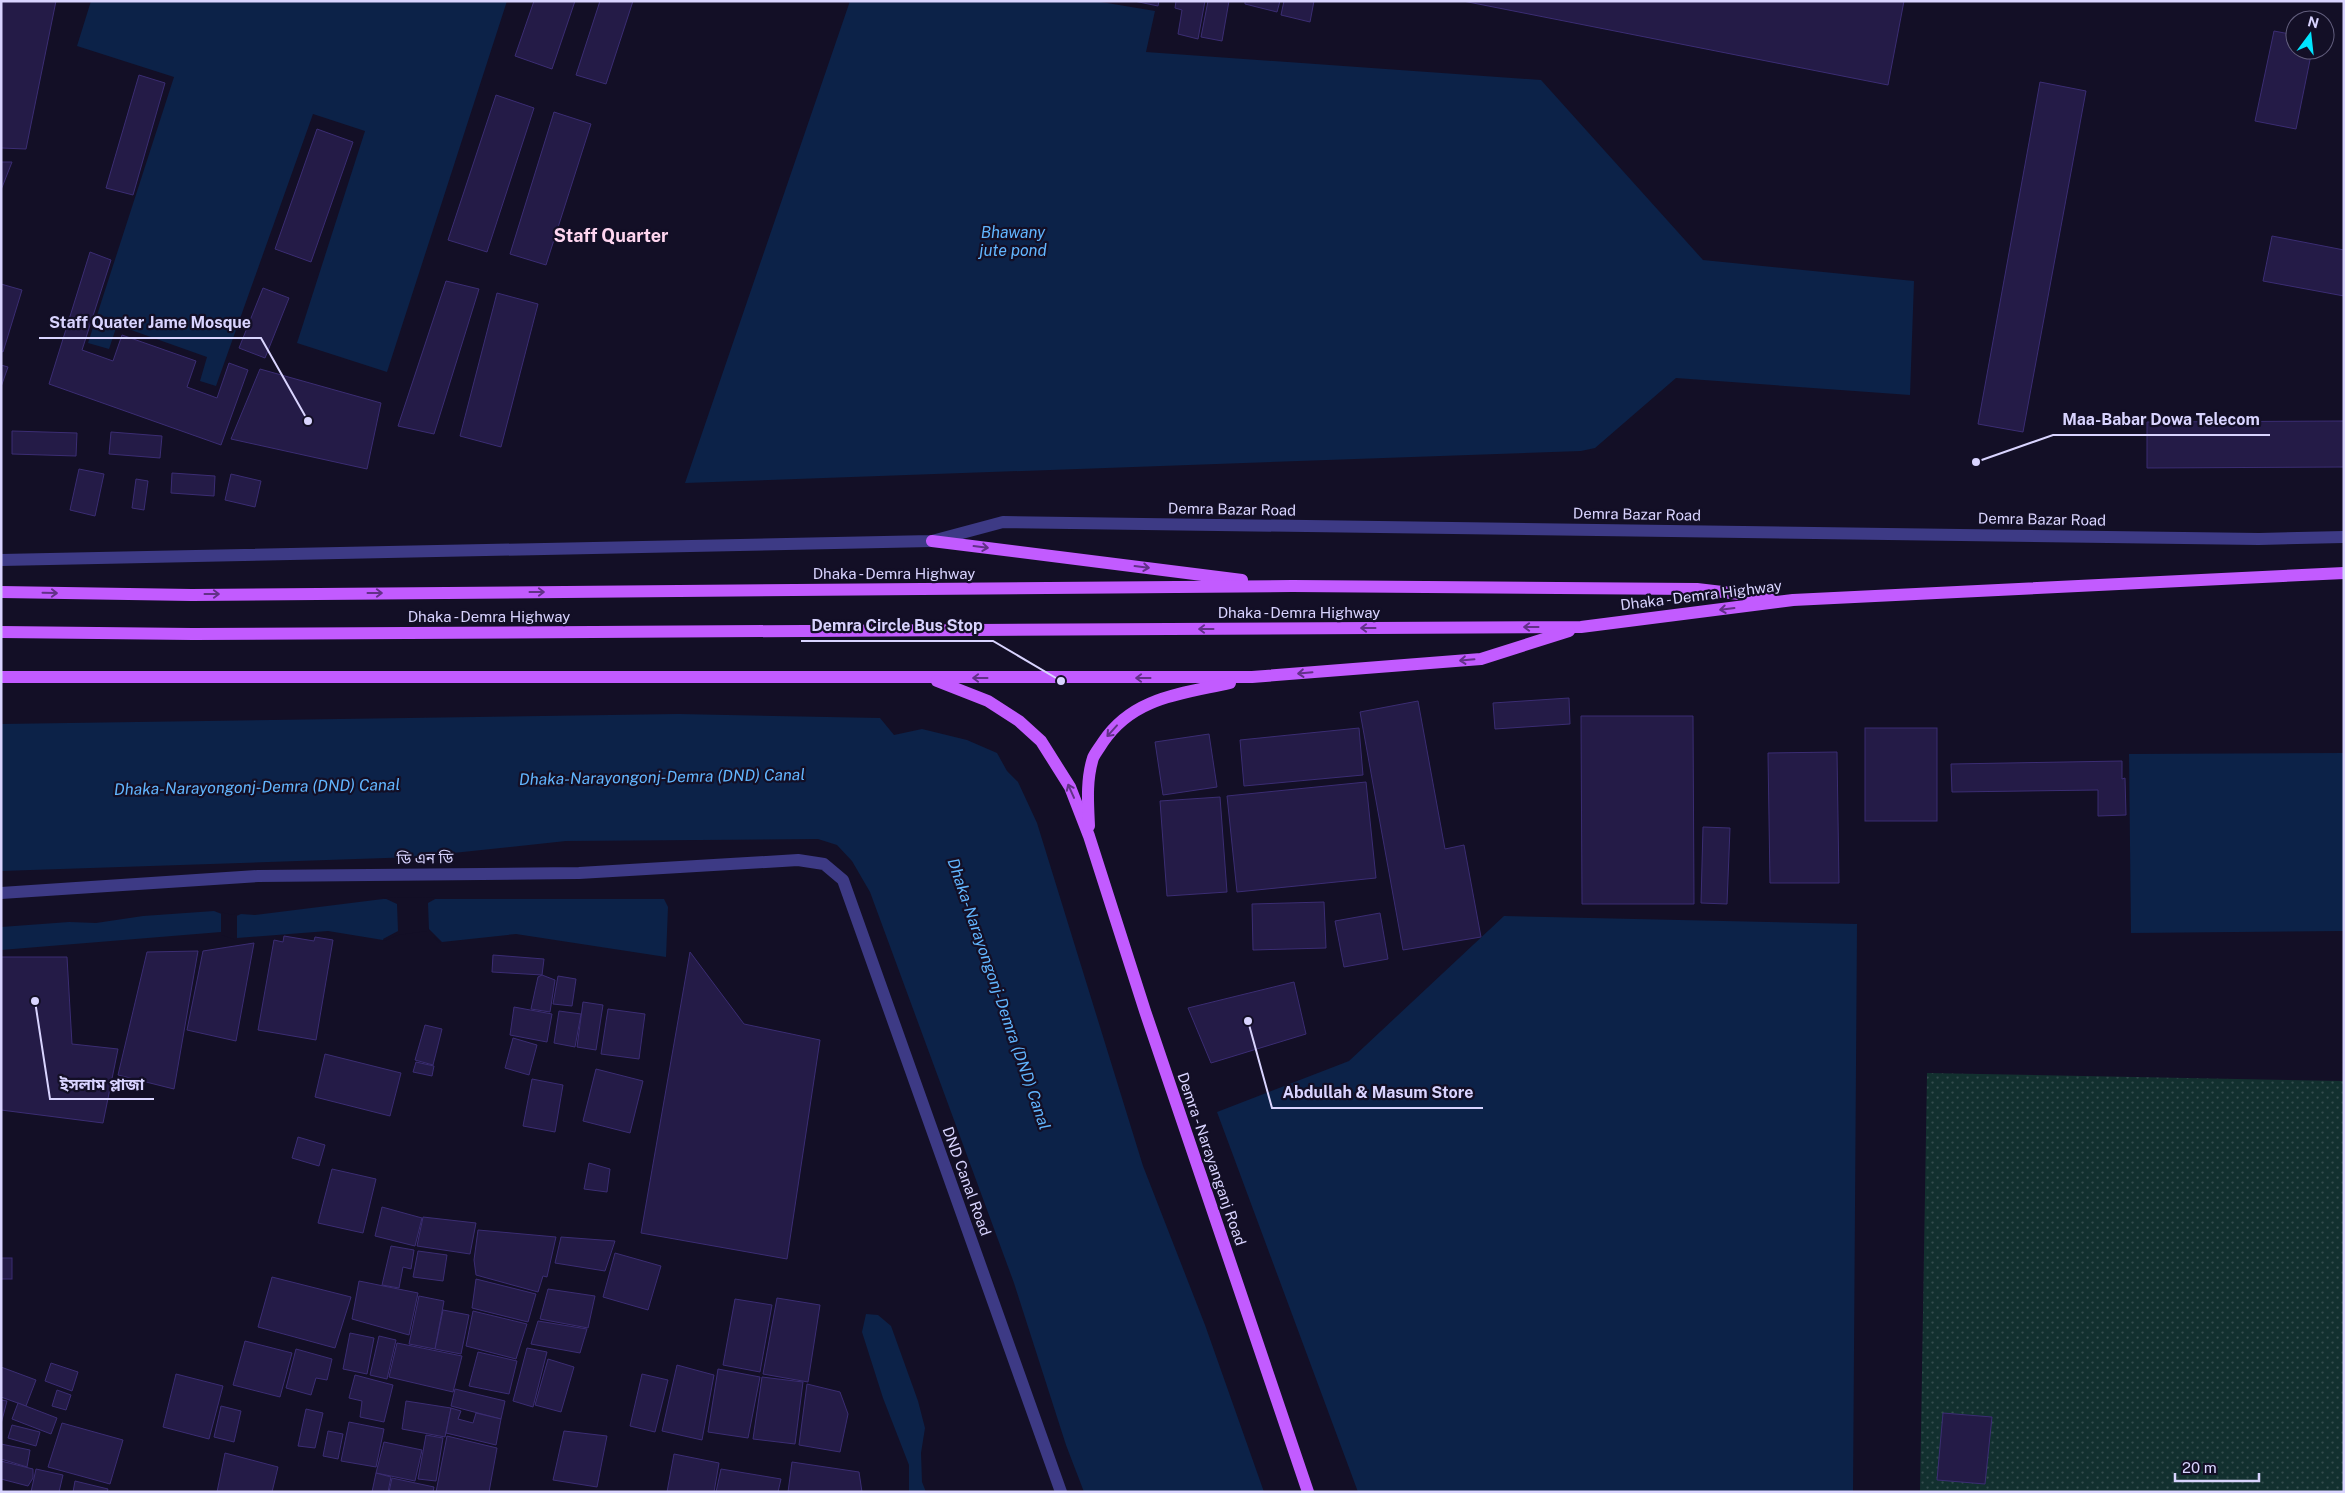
<svg xmlns="http://www.w3.org/2000/svg" width="2345" height="1493" font-family="'Public Sans','Noto Sans Bengali',sans-serif">
<style>
.grass{fill:url(#grass-dots)}
.water{fill:#0c2248}
.pier{fill:#130f26}
.building{fill:#241b47;stroke:#3b2d73}
.lines{fill:none;stroke-linecap:round;stroke-linejoin:round}
.minor{stroke:#3d3a85;stroke-width:12}
.major{stroke:#c25bff;stroke-width:12}
.oneway{stroke:#623188}
.labels{text-anchor:middle;dominant-baseline:central;stroke-width:4.5;stroke-linejoin:round;paint-order:stroke}
.street-label{font-size:15px;fill:#d9d4ff;stroke:#130f26}
.water-label{font-size:16px;font-style:italic;fill:#62b6ff;stroke:#130f26}
.quarter-label{font-size:18px;font-weight:bold;fill:#ffd6f0;stroke:#130f26}
.leader{fill:none;stroke:#d9d4ff;stroke-width:2}
.callout-dot{fill:#d9d4ff;stroke:#130f26;stroke-width:2}
.callout-label{font-size:16px;text-anchor:middle;font-weight:bold;fill:#d9d4ff;stroke:#130f26;stroke-width:4.5;stroke-linejoin:round;paint-order:stroke}
</style>
<defs>
<pattern id="grass-dots" width="8" height="8" patternUnits="userSpaceOnUse" patternTransform="scale(1.25)"><rect width="8" height="8" fill="#12302f"/><path d="M2 2h.1M6 6h.1" fill="none" stroke="#344d4e" stroke-width="1.8" stroke-linecap="round"/></pattern>
</defs>
<rect width="100%" height="100%" fill="#130f26"/>
<path class="grass" d="M 1927,1073 L 2344,1081 L 2344,1492 L 1920,1492 Z"/>
<g class="water">
<path d="M 91,1 L 507,1 L 387,372 L 297,343 L 365,131 L 313,114 L 216,386 L 200,381 L 207,357 L 117,325 L 109,349 L 88,343 L 174,77 L 77,46 Z"/>
<path d="M 850,1 L 1095,1 L 1155,11 L 1146,52 L 1541,80 L 1703,260 L 1914,281 L 1910,395 L 1676,378 L 1595,448 L 1581,451 L 685,483 Z"/>
<path d="M 678,714 L 880,718 L 894,735 L 922,729 L 967,740 L 997,753 L 1007,771 L 1018,782 L 1037,823 L 1143,1166 L 1205,1325 L 1264,1492 L 1084,1492 L 1066,1445 L 1014,1283 L 870,892 L 852,861 L 837,845 L 818,839 L 566,841 L 415,857 L 1,871 L 1,724 Z"/>
<path d="M 2344,753 L 2344,931 L 2131,933 L 2129,754 Z"/>
<path d="M 383,899 L 664,899 L 668,907 L 666,957 L 516,934 L 442,942 L 428,928 L 398,932 L 383,940 L 328,931 L 237,938 L 221,932 L 1,950 L 1,927 L 69,922 L 96,923 L 143,916 L 214,911 L 232,918 L 241,914 L 255,915 Z"/>
<path d="M 1504,916 L 1857,924 L 1853,1492 L 1358,1492 L 1217,1112 L 1349,1061 Z"/>
<path d="M 866,1314 L 878,1315 L 891,1326 L 918,1401 L 925,1428 L 921,1453 L 922,1482 L 926,1492 L 909,1492 L 909,1465 L 883,1398 L 862,1332 Z"/>
</g>
<g class="pier">
<path d="M 382,897 L 437,898 L 428,903 L 429,930 L 441,944 L 427,931 L 398,935 L 384,941 L 383,939 L 398,931 L 397,904 Z"/>
<path d="M 221,912 L 232,915 L 237,913 L 237,940 L 221,935 Z"/>
</g>
<g class="building">
<path d="M 1,1 L 56,1 L 26,149 L 1,148 Z"/>
<path d="M 534,1 L 575,1 L 552,69 L 515,56 Z"/>
<path d="M 600,1 L 633,1 L 606,84 L 576,75 Z"/>
<path d="M 1134,1 L 1159,1 L 1158,6 Z"/>
<path d="M 1176,1 L 1205,1 L 1198,39 L 1178,34 L 1182,10 L 1175,8 Z"/>
<path d="M 1208,1 L 1229,1 L 1222,41 L 1201,37 Z"/>
<path d="M 1245,1 L 1280,1 L 1277,12 L 1245,4 Z"/>
<path d="M 1284,1 L 1314,1 L 1310,22 L 1281,15 Z"/>
<path d="M 1463,1 L 1904,1 L 1888,85 Z"/>
<path d="M 2274,31 L 2295,35 L 2295,50 L 2312,50 L 2296,129 L 2255,121 Z"/>
<path d="M 139,75 L 165,83 L 133,195 L 106,188 Z"/>
<path d="M 2040,82 L 2086,91 L 2023,432 L 1978,424 Z"/>
<path d="M 496,95 L 534,108 L 487,252 L 448,240 Z"/>
<path d="M 554,112 L 591,124 L 546,265 L 510,254 Z"/>
<path d="M 317,129 L 353,142 L 311,262 L 275,249 Z"/>
<path d="M 1,162 L 12,162 L 1,190 Z"/>
<path d="M 2272,236 L 2344,250 L 2344,296 L 2263,281 Z"/>
<path d="M 90,252 L 111,260 L 82,350 L 113,361 L 122,335 L 196,361 L 187,387 L 217,398 L 229,363 L 248,370 L 221,445 L 49,384 Z"/>
<path d="M 446,281 L 479,289 L 434,434 L 398,426 Z"/>
<path d="M 1,284 L 22,290 L 3,352 L 1,351 Z"/>
<path d="M 263,288 L 289,298 L 265,358 L 239,348 Z"/>
<path d="M 497,293 L 538,304 L 501,447 L 460,436 Z"/>
<path d="M 1,365 L 8,367 L 1,387 Z"/>
<path d="M 260,369 L 381,403 L 367,469 L 231,439 Z"/>
<path d="M 2344,421 L 2344,467 L 2147,468 L 2147,422 Z"/>
<path d="M 12,431 L 77,433 L 76,456 L 12,454 Z"/>
<path d="M 111,432 L 162,436 L 160,458 L 109,454 Z"/>
<path d="M 79,469 L 104,474 L 95,516 L 70,510 Z"/>
<path d="M 172,473 L 215,476 L 214,496 L 171,493 Z"/>
<path d="M 231,474 L 261,481 L 255,507 L 225,500 Z"/>
<path d="M 136,479 L 148,481 L 144,510 L 132,508 Z"/>
<path d="M 1569,698 L 1570,724 L 1495,729 L 1493,703 Z"/>
<path d="M 1418,701 L 1445,849 L 1464,845 L 1481,937 L 1403,950 L 1360,712 Z"/>
<path d="M 1581,716 L 1693,716 L 1694,904 L 1582,904 Z"/>
<path d="M 1359,728 L 1363,775 L 1244,786 L 1240,740 Z"/>
<rect x="1865" y="728" width="72" height="93"/>
<path d="M 1209,734 L 1217,787 L 1163,795 L 1155,742 Z"/>
<path d="M 1837,752 L 1839,883 L 1770,883 L 1768,753 Z"/>
<path d="M 2122,761 L 2122,779 L 2125,778 L 2126,815 L 2098,816 L 2098,790 L 1952,792 L 1951,764 Z"/>
<path d="M 1366,782 L 1376,878 L 1237,892 L 1227,796 Z"/>
<path d="M 1220,797 L 1227,892 L 1167,896 L 1160,801 Z"/>
<path d="M 1703,827 L 1730,828 L 1727,904 L 1701,903 Z"/>
<path d="M 1324,902 L 1326,948 L 1253,950 L 1252,904 Z"/>
<path d="M 1380,913 L 1388,959 L 1344,967 L 1335,921 Z"/>
<path d="M 284,936 L 314,941 L 315,937 L 333,940 L 316,1040 L 258,1030 L 274,940 L 283,942 Z"/>
<path d="M 254,943 L 236,1041 L 187,1030 L 203,951 Z"/>
<path d="M 198,951 L 174,1089 L 118,1075 L 147,952 Z"/>
<path d="M 690,952 L 744,1024 L 820,1040 L 787,1259 L 641,1233 Z"/>
<path d="M 493,955 L 544,959 L 542,975 L 492,972 Z"/>
<path d="M 1,957 L 67,957 L 72,1044 L 118,1049 L 103,1123 L 1,1110 Z"/>
<path d="M 542,975 L 555,980 L 550,1012 L 531,1009 L 538,977 Z"/>
<path d="M 558,976 L 576,979 L 572,1006 L 553,1004 Z"/>
<path d="M 1294,982 L 1306,1034 L 1211,1063 L 1188,1008 Z"/>
<path d="M 583,1002 L 603,1005 L 596,1050 L 577,1047 Z"/>
<path d="M 514,1007 L 552,1014 L 547,1042 L 510,1035 Z"/>
<path d="M 608,1009 L 645,1014 L 639,1059 L 601,1054 Z"/>
<path d="M 559,1011 L 581,1014 L 575,1047 L 554,1043 Z"/>
<path d="M 425,1025 L 442,1029 L 433,1065 L 415,1060 Z"/>
<path d="M 513,1038 L 537,1045 L 529,1075 L 505,1068 Z"/>
<path d="M 325,1054 L 401,1073 L 390,1116 L 315,1097 Z"/>
<path d="M 416,1062 L 434,1066 L 432,1076 L 413,1072 Z"/>
<path d="M 596,1069 L 643,1081 L 630,1133 L 583,1121 Z"/>
<path d="M 532,1079 L 563,1085 L 555,1132 L 523,1126 Z"/>
<path d="M 298,1137 L 325,1145 L 319,1166 L 292,1158 Z"/>
<path d="M 589,1163 L 610,1169 L 607,1192 L 584,1189 Z"/>
<path d="M 332,1169 L 376,1179 L 363,1233 L 318,1223 Z"/>
<path d="M 382,1207 L 422,1218 L 415,1246 L 375,1236 Z"/>
<path d="M 423,1217 L 476,1223 L 470,1254 L 417,1246 Z"/>
<path d="M 478,1230 L 556,1237 L 547,1277 L 543,1276 L 538,1292 L 476,1275 L 474,1260 Z"/>
<path d="M 561,1237 L 615,1241 L 605,1271 L 555,1263 Z"/>
<path d="M 391,1246 L 414,1250 L 411,1269 L 403,1267 L 399,1288 L 382,1285 Z"/>
<path d="M 418,1251 L 447,1255 L 443,1281 L 413,1277 Z"/>
<path d="M 615,1253 L 661,1266 L 648,1310 L 603,1297 Z"/>
<rect x="1" y="1258" width="11" height="21"/>
<path d="M 272,1277 L 351,1297 L 335,1348 L 258,1327 Z"/>
<path d="M 476,1279 L 536,1294 L 528,1322 L 472,1308 Z"/>
<path d="M 359,1281 L 418,1293 L 409,1335 L 352,1319 Z"/>
<path d="M 548,1289 L 595,1296 L 588,1328 L 540,1319 Z"/>
<path d="M 419,1296 L 444,1301 L 435,1349 L 409,1344 Z"/>
<path d="M 777,1298 L 820,1305 L 808,1382 L 763,1374 Z"/>
<path d="M 735,1299 L 772,1305 L 760,1372 L 723,1365 Z"/>
<path d="M 443,1310 L 469,1315 L 461,1354 L 435,1349 Z"/>
<path d="M 473,1311 L 527,1324 L 516,1359 L 466,1346 Z"/>
<path d="M 538,1321 L 587,1329 L 580,1353 L 531,1344 Z"/>
<path d="M 350,1333 L 374,1338 L 367,1374 L 343,1369 Z"/>
<path d="M 379,1336 L 396,1340 L 387,1379 L 370,1375 Z"/>
<path d="M 245,1341 L 292,1353 L 280,1397 L 233,1385 Z"/>
<path d="M 397,1343 L 462,1356 L 453,1392 L 389,1377 Z"/>
<path d="M 527,1348 L 547,1352 L 533,1407 L 513,1401 Z"/>
<path d="M 296,1349 L 332,1359 L 327,1380 L 316,1378 L 311,1395 L 286,1388 Z"/>
<path d="M 478,1352 L 517,1361 L 509,1394 L 469,1386 Z"/>
<path d="M 548,1359 L 574,1367 L 561,1412 L 535,1405 Z"/>
<path d="M 51,1363 L 78,1372 L 72,1391 L 45,1381 Z"/>
<path d="M 677,1365 L 714,1375 L 702,1440 L 662,1431 Z"/>
<path d="M 1,1367 L 36,1380 L 26,1406 L 1,1397 Z"/>
<path d="M 718,1369 L 760,1377 L 748,1438 L 708,1432 Z"/>
<path d="M 176,1374 L 223,1386 L 209,1439 L 163,1427 Z"/>
<path d="M 642,1374 L 668,1380 L 655,1432 L 630,1426 Z"/>
<path d="M 355,1375 L 393,1385 L 384,1422 L 360,1417 L 362,1401 L 349,1398 Z"/>
<path d="M 762,1377 L 803,1382 L 795,1444 L 753,1439 Z"/>
<path d="M 807,1384 L 840,1392 L 848,1414 L 840,1452 L 799,1445 Z"/>
<path d="M 455,1389 L 505,1401 L 501,1419 L 451,1406 Z"/>
<path d="M 57,1390 L 71,1395 L 66,1410 L 52,1406 Z"/>
<path d="M 1,1400 L 7,1401 L 1,1424 Z"/>
<path d="M 406,1401 L 451,1408 L 445,1437 L 402,1429 Z"/>
<path d="M 18,1403 L 57,1418 L 51,1434 L 12,1419 Z"/>
<path d="M 221,1406 L 241,1411 L 234,1442 L 214,1437 Z"/>
<path d="M 451,1408 L 461,1411 L 458,1419 L 473,1423 L 476,1413 L 501,1419 L 496,1445 L 446,1433 Z"/>
<path d="M 306,1409 L 323,1413 L 315,1448 L 298,1446 Z"/>
<path d="M 1943,1413 L 1992,1417 L 1985,1484 L 1937,1480 Z"/>
<path d="M 349,1422 L 384,1429 L 376,1467 L 341,1461 Z"/>
<path d="M 62,1423 L 123,1440 L 110,1484 L 48,1467 Z"/>
<path d="M 12,1425 L 40,1432 L 36,1446 L 8,1438 Z"/>
<path d="M 328,1431 L 343,1434 L 338,1459 L 323,1456 Z"/>
<path d="M 564,1431 L 607,1436 L 597,1487 L 553,1480 Z"/>
<path d="M 426,1435 L 443,1438 L 436,1481 L 418,1479 Z"/>
<path d="M 447,1436 L 497,1448 L 489,1492 L 436,1492 Z"/>
<path d="M 384,1442 L 422,1450 L 415,1481 L 376,1473 Z"/>
<path d="M 1,1444 L 30,1450 L 27,1467 L 1,1459 Z"/>
<path d="M 225,1453 L 278,1467 L 272,1492 L 217,1492 Z"/>
<path d="M 674,1454 L 719,1463 L 714,1492 L 667,1492 Z"/>
<path d="M 1,1461 L 33,1469 L 33,1478 L 28,1486 L 1,1479 Z"/>
<path d="M 792,1462 L 859,1472 L 862,1492 L 788,1492 Z"/>
<path d="M 36,1469 L 63,1475 L 59,1492 L 31,1492 Z"/>
<path d="M 721,1469 L 781,1479 L 778,1492 L 716,1492 Z"/>
<path d="M 376,1473 L 391,1477 L 388,1492 L 372,1492 Z"/>
<path d="M 392,1478 L 434,1487 L 433,1492 L 389,1492 Z"/>
<path d="M 75,1481 L 108,1489 L 107,1492 L 73,1492 Z"/>
</g>
<g class="lines">
<g class="minor">
<path d="M 1,560 L 932,541 L 1003,522 L 2259,539 L 2344,537"/>
<path d="M 1,893 L 258,876 L 579,873 L 798,860 L 824,864 L 843,880 L 1061,1492"/>
</g>
<g class="major">
<path d="M 932,541 L 1242,580"/>
<path d="M 1,592 L 192,595 L 1292,586 L 1697,589 L 1773,598"/>
<path d="M 1,632 L 193,634 L 1581,627 L 1793,600 L 2344,573"/>
<path d="M 1,677 L 1252,677 L 1481,659 L 1569,631"/>
<path d="M 937,681 L 988,701 L 1019,721 L 1041,741 L 1070,787 L 1089,836 L 1145,1011 L 1308,1492"/>
<path d="M 1089,826 C 1088,804 1086,780 1093,758 C 1095,753 1100,747 1103,742 C 1133,697 1181,694 1230,683"/>
</g>
</g>
<defs><path id="oneway-shaft" d="M-6 0H5M1.5-3L5.5 0L1.5 3" fill="none" stroke-width="1.6" stroke-linecap="round" stroke-linejoin="round" transform="scale(1.25)"/></defs>
<g class="oneway">
<use href="#oneway-shaft" transform="translate(981 547) rotate(7)"/>
<use href="#oneway-shaft" transform="translate(1142 567) rotate(7)"/>
<use href="#oneway-shaft" transform="translate(537 592)"/>
<use href="#oneway-shaft" transform="translate(50 593) rotate(1)"/>
<use href="#oneway-shaft" transform="translate(375 593)"/>
<use href="#oneway-shaft" transform="translate(212 594)"/>
<use href="#oneway-shaft" transform="translate(1727 609) rotate(173)"/>
<use href="#oneway-shaft" transform="translate(1531 627) rotate(180)"/>
<use href="#oneway-shaft" transform="translate(1368 628) rotate(180)"/>
<use href="#oneway-shaft" transform="translate(1206 629) rotate(180)"/>
<use href="#oneway-shaft" transform="translate(1467 660) rotate(175)"/>
<use href="#oneway-shaft" transform="translate(1305 673) rotate(175)"/>
<use href="#oneway-shaft" transform="translate(980 678) rotate(180)"/>
<use href="#oneway-shaft" transform="translate(1143 678) rotate(180)"/>
<use href="#oneway-shaft" transform="translate(1112 731) rotate(132)"/>
<use href="#oneway-shaft" transform="translate(1071 791) rotate(-114)"/>
</g>
<g class="labels">
<g class="street-label">
<text transform="translate(1232 509) rotate(1)">Demra Bazar Road</text>
<text transform="translate(1637 514) rotate(1)">Demra Bazar Road</text>
<text transform="translate(2042 519) rotate(1)">Demra Bazar Road</text>
<text x="894" y="573">Dhaka - Demra Highway</text>
<text transform="translate(1701 595) rotate(-7)">Dhaka - Demra Highway</text>
<text x="1299" y="612">Dhaka - Demra Highway</text>
<text x="489" y="616">Dhaka - Demra Highway</text>
<text transform="translate(425 858) rotate(-1)">ডি এন ডি</text>
<text transform="translate(1212 1159) rotate(71)">Demra - Narayanganj Road</text>
<text transform="translate(967 1181) rotate(70)">DND Canal Road</text>
</g>
<g class="water-label">
<text x="1013" y="232">Bhawany<tspan x="1013" dy="18">jute pond</tspan></text>
<text transform="translate(662 777) rotate(-1)">Dhaka-Narayongonj-Demra (DND) Canal</text>
<text transform="translate(257 787) rotate(-1)">Dhaka-Narayongonj-Demra (DND) Canal</text>
<text transform="translate(999 994) rotate(71)">Dhaka-Narayongonj-Demra (DND) Canal</text>
</g>
<g class="quarter-label">
<text x="611" y="235">Staff Quarter</text>
</g>
</g>
<path class="leader" d="M308 421L261 338H39M1976 462L2053 435H2270M1061 681L993 641H801M35 1001L50 1099H154M1248 1021L1272 1108H1483"/>
<g class="callout-dot">
<circle cx="308" cy="421" r="5"/>
<circle cx="1976" cy="462" r="5"/>
<circle cx="1061" cy="681" r="5"/>
<circle cx="35" cy="1001" r="5"/>
<circle cx="1248" cy="1021" r="5"/>
</g>
<g class="callout-label">
<text x="150" y="328">Staff Quater Jame Mosque</text>
<text x="2161" y="425">Maa-Babar Dowa Telecom</text>
<text x="897" y="631">Demra Circle Bus Stop</text>
<text x="102" y="1090">ইসলাম প্লাজা</text>
<text x="1378" y="1098">Abdullah &amp; Masum Store</text>
</g>
<rect width="2345" height="1493" fill="none" stroke="#d9d4ff" stroke-width="5"/>
<g transform="translate(2310 35) rotate(15)"><circle r="24" fill="#130f26" stroke="#625e7d"/>
<path d="M0-4L9 19L0 12L-9 19Z" fill="#00e5ff"/>
<text y="-8" font-size="14" font-weight="bold" text-anchor="middle" fill="#d9d4ff">N</text>
</g>
<path d="M2175 1473v8h84v-8" fill="none" stroke="#d9d4ff" stroke-width="2.5"/>
<text x="2182" y="1473" font-size="15" fill="#d9d4ff" stroke="#130f26" stroke-width="4" paint-order="stroke">20 m</text>
</svg>
